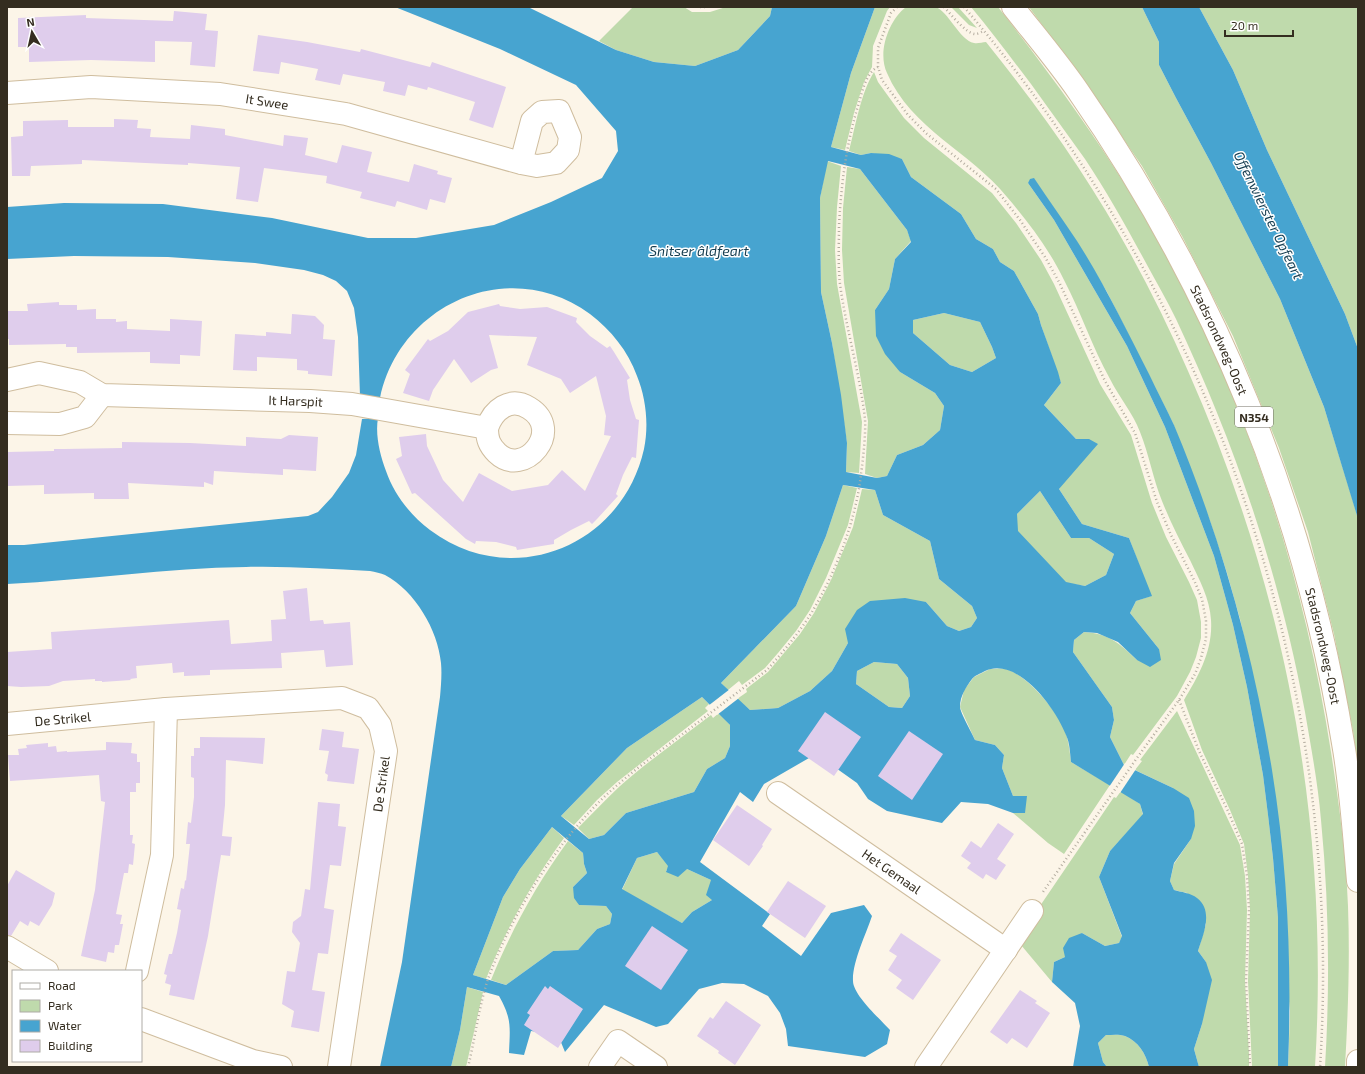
<svg xmlns="http://www.w3.org/2000/svg" width="1365" height="1074" font-family="'Exo 2',sans-serif">
<style>
.green{fill:#bfdaac}
.water{fill:#47a4d0;fill-rule:evenodd}
.pier{fill:#fcf5e8}
.building{fill:#dfcdec}
.lines{fill:none;stroke-linecap:round;stroke-linejoin:round}
.minor-casing{stroke:#cfbd9e;stroke-width:24}
.primary-casing{stroke:#cfbd9e;stroke-width:24}
.path{stroke:#b4ada0;stroke-width:2.5;stroke-dasharray:1 3;stroke-linecap:butt}
.minor{stroke:#fff;stroke-width:22}
.primary{stroke:#fff;stroke-width:22}
.labels{text-anchor:middle;dominant-baseline:central;stroke-width:3;stroke-linejoin:round;paint-order:stroke}
.shield{fill:#fff;stroke:#716c63;stroke-width:1}
.shield-label{font-size:12px;font-weight:bold;fill:#342d20}
.street-label{font-size:13px;fill:#342d20;stroke:#fff}
.water-label{font-size:14px;font-style:italic;fill:#163e51;stroke:#fff}
</style>
<rect width="100%" height="100%" fill="#fcf5e8"/>
<g class="green">
<path d="M 633,7 L 684,7 L 692,12 L 710,12 L 726,7 L 772,7 L 770,16 L 738,50 L 695,66 L 654,62 L 616,50 L 599,41 Z"/>
<path d="M 875,7 L 890,7 L 887,11 L 873,46 L 872,67 L 864,82 L 854,113 L 845,150 L 831,147 L 851,73 Z"/>
<path d="M 906,7 C 915,7 926,5 935,7 C 948,10 959,40 974,43 C 978,44 982,42 986,42 C 1018,82 1050,124 1078,167 C 1121,232 1157,300 1188,371 C 1286,592 1330,825 1315,1067 L 1288,1067 L 1290,1011 L 1259,703 L 1240,619 L 1227,573 L 1210,521 L 1173,423 L 1107,292 L 1077,242 L 1034,179 L 1028,183 L 1054,220 L 1127,346 L 1165,427 L 1214,556 L 1233,625 L 1247,687 L 1263,775 L 1268,815 L 1273,858 L 1278,918 L 1278,1067 L 1252,1067 L 1248,981 L 1250,910 L 1248,876 L 1244,844 L 1230,810 L 1202,750 L 1184,700 C 1199,675 1213,650 1211,620 C 1210,599 1199,579 1190,560 C 1180,541 1170,521 1162,501 C 1153,479 1149,454 1140,432 C 1133,413 1119,397 1110,379 C 1092,347 1081,312 1064,280 C 1049,249 1029,223 1007,197 C 971,152 911,129 887,73 C 877,52 889,20 906,7 Z"/>
<path d="M 951,7 L 958,7 L 977,28 L 969,25 Z"/>
<path d="M 971,7 L 998,7 C 1045,67 1091,129 1131,194 C 1234,363 1301,557 1331,752 C 1339,803 1346,855 1348,906 C 1350,960 1348,1013 1345,1067 L 1325,1067 C 1330,985 1329,902 1321,820 C 1318,784 1311,747 1305,712 C 1280,575 1235,444 1176,319 C 1167,300 1156,282 1146,263 C 1127,228 1107,192 1085,159 C 1067,134 1049,109 1031,84 C 1011,58 992,32 971,7 Z"/>
<path d="M 1029,7 L 1142,7 L 1159,42 L 1159,65 L 1176,98 L 1211,163 L 1280,299 L 1324,407 L 1352,498 L 1358,519 L 1358,771 L 1353,731 L 1334,634 L 1308,532 L 1279,448 L 1233,336 L 1182,236 L 1142,166 L 1091,92 Z"/>
<path d="M 1199,7 L 1358,7 L 1358,349 L 1345,314 L 1267,150 L 1233,70 Z"/>
<path d="M 874,72 L 878,82 L 904,118 L 924,138 L 992,193 L 1016,223 L 1041,260 L 1054,284 L 1100,384 L 1131,435 L 1152,503 L 1166,537 L 1189,582 L 1197,600 L 1201,622 L 1201,638 L 1196,657 L 1190,672 L 1177,696 L 1133,755 L 1131,754 L 1124,765 L 1110,737 L 1114,720 L 1112,707 L 1073,652 L 1074,640 L 1084,632 C 1110,634 1119,643 1137,660 L 1159,649 L 1130,613 L 1136,601 L 1151,596 L 1129,538 L 1082,524 L 1059,489 L 1089,439 L 1076,439 L 1044,405 L 1061,383 L 1041,325 L 1038,314 L 1014,271 L 1000,262 L 993,249 L 976,239 L 961,214 L 911,177 L 902,159 L 871,153 L 861,155 L 849,151 C 855,128 861,92 874,72 Z"/>
<path d="M 827,161 L 841,166 L 837,207 L 835,250 L 837,284 L 862,422 L 859,473 L 846,472 L 847,443 L 832,343 L 821,292 L 820,198 Z"/>
<path d="M 847,167 L 860,169 L 907,230 L 911,241 L 895,259 L 889,289 L 875,310 L 900,372 L 935,393 L 944,406 L 940,430 L 923,445 L 897,455 L 887,476 L 877,478 L 865,474 L 868,421 L 844,283 L 842,250 L 843,208 Z"/>
<path d="M 944,313 L 980,322 L 992,347 L 996,358 L 972,372 L 950,365 L 913,333 L 913,320 Z"/>
<path d="M 843,485 L 857,488 L 848,525 L 826,578 L 810,610 L 796,631 L 778,653 L 765,668 L 742,685 L 739,681 L 728,690 L 721,683 L 796,606 L 826,536 Z"/>
<path d="M 862,489 L 875,490 L 883,515 L 930,541 L 939,579 L 972,606 L 977,618 L 971,627 L 959,631 L 947,626 L 926,602 L 848,643 L 832,671 L 810,691 L 778,708 L 750,710 L 737,699 L 747,692 L 746,689 L 768,672 L 800,634 L 814,613 L 831,580 L 853,527 Z"/>
<path d="M 1040,491 L 1071,538 L 1089,538 L 1114,554 L 1106,575 L 1085,586 L 1066,583 L 1017,531 L 1017,514 Z"/>
<path d="M 874,662 L 897,664 L 908,678 L 910,696 L 902,708 L 889,707 L 856,684 L 857,671 Z"/>
<path d="M 990,669 C 995,669 1002,668 1006,669 C 1028,675 1062,716 1067,737 C 1069,745 1070,754 1071,762 L 1110,785 L 1064,854 L 1048,843 L 1013,813 L 1025,813 L 1013,796 L 1002,768 L 1004,755 L 995,745 L 975,740 L 960,707 L 964,690 L 974,677 Z"/>
<path d="M 702,697 L 709,704 L 705,708 L 708,711 L 617,782 L 597,800 L 574,825 L 561,816 L 627,748 Z"/>
<path d="M 1177,711 L 1240,845 L 1245,876 L 1247,910 L 1245,981 L 1249,1055 L 1249,1067 L 1199,1067 L 1194,1049 L 1202,1024 L 1206,962 L 1198,951 L 1206,924 L 1187,893 L 1174,890 L 1170,881 L 1174,864 L 1191,839 L 1173,788 L 1135,770 L 1142,761 L 1140,760 Z"/>
<path d="M 719,713 L 730,725 L 730,746 L 725,758 L 707,769 L 694,792 L 626,813 L 604,835 L 589,839 L 578,828 C 592,814 605,800 619,787 C 648,761 680,739 711,715 L 713,718 Z"/>
<path d="M 1121,791 L 1140,804 L 1143,815 L 1110,851 L 1099,877 L 1122,937 L 1119,943 L 1105,946 L 1082,933 L 1065,957 L 1054,962 L 1052,982 L 1021,945 L 1039,912 L 1042,903 L 1114,797 L 1116,798 Z"/>
<path d="M 552,827 L 564,838 C 532,882 506,929 486,979 L 473,975 L 503,897 L 520,869 Z"/>
<path d="M 568,841 L 583,853 L 584,864 L 587,873 L 573,887 L 579,905 L 606,906 L 612,914 L 610,924 L 597,929 L 578,950 L 553,951 L 506,985 L 491,980 C 511,931 536,885 568,841 Z"/>
<path d="M 657,852 L 669,866 L 666,871 L 687,869 L 711,880 L 712,900 L 692,912 L 682,923 L 622,890 L 637,858 Z"/>
<path d="M 467,987 L 483,992 L 466,1067 L 451,1067 L 460,1030 Z"/>
<path d="M 1106,1035 C 1111,1035 1119,1034 1125,1036 C 1138,1041 1146,1054 1149,1067 L 1107,1067 L 1103,1062 L 1098,1043 Z"/>
</g>
<g class="water">
<path d="M 395,7 L 528,7 L 616,50 L 654,62 L 695,66 L 738,50 L 770,16 L 772,7 L 875,7 L 851,73 L 831,147 L 861,155 L 871,153 L 889,154 L 902,159 L 911,177 L 961,214 L 976,239 L 993,249 L 1000,262 L 1014,271 L 1038,314 L 1041,325 L 1058,372 L 1061,383 L 1044,405 L 1076,439 L 1089,439 L 1098,444 L 1059,489 L 1082,524 L 1129,538 L 1152,596 L 1136,601 L 1130,613 L 1159,649 L 1161,660 L 1150,667 L 1137,660 L 1118,642 L 1097,633 L 1084,632 L 1074,640 L 1073,652 L 1112,707 L 1114,720 L 1110,737 L 1124,765 L 1173,788 L 1189,798 L 1194,811 L 1195,826 L 1191,839 L 1174,863 L 1170,881 L 1174,890 C 1181,892 1191,893 1197,898 C 1214,911 1203,935 1198,951 L 1206,962 L 1212,980 L 1202,1024 L 1194,1049 L 1199,1067 L 1149,1067 C 1146,1054 1138,1041 1125,1036 C 1119,1034 1112,1035 1106,1035 L 1098,1043 L 1103,1062 L 1107,1067 L 1073,1067 L 1080,1026 L 1075,1003 L 1052,982 L 1054,962 L 1065,957 L 1063,948 L 1069,938 L 1082,933 L 1105,946 L 1119,943 L 1122,936 L 1099,877 L 1110,851 L 1143,814 L 1140,804 L 1071,762 C 1070,754 1070,743 1066,735 C 1056,709 1018,656 985,671 C 980,674 975,675 972,679 C 966,687 960,696 960,707 C 960,712 972,733 975,740 L 995,745 L 1004,755 L 1002,768 L 1013,796 L 1027,796 L 1025,813 L 1013,813 L 988,804 L 961,802 L 942,823 L 887,811 L 868,799 L 857,783 L 826,761 L 809,758 L 764,784 L 753,802 L 740,792 L 700,862 L 770,914 L 762,926 L 801,956 L 831,913 L 864,905 L 872,916 C 866,934 852,963 853,981 C 853,995 881,1020 890,1030 L 887,1044 L 865,1057 L 788,1046 L 786,1029 L 780,1013 L 768,996 L 744,984 L 722,983 L 699,989 L 668,1024 L 656,1027 L 604,1005 L 565,1052 L 558,1035 L 531,1031 L 524,1055 L 509,1053 C 510,1027 512,1019 499,996 L 467,987 L 460,1030 L 451,1067 L 380,1067 L 402,962 L 440,697 C 441,686 442,674 441,663 C 438,630 415,591 385,575 C 381,573 375,572 370,571 C 329,569 287,566 246,567 C 166,568 87,580 7,584 L 7,545 L 24,545 L 308,516 L 318,512 L 332,497 L 349,473 L 356,455 L 362,419 L 378,418 C 375,435 380,455 386,471 C 394,494 410,515 430,530 C 511,591 622,547 644,449 C 649,425 646,398 637,376 C 628,351 611,330 590,314 C 510,255 400,303 380,398 L 360,396 L 358,337 L 354,308 L 347,291 L 336,281 L 323,275 L 304,270 L 255,263 L 168,257 L 74,256 L 7,259 L 7,207 L 64,203 L 163,204 L 272,218 L 368,238 L 416,238 L 494,225 L 551,202 L 602,178 L 618,151 L 616,131 L 576,85 L 500,49 ZM 828,161 L 860,169 L 907,230 L 911,242 L 895,259 L 889,289 L 875,310 L 876,336 L 885,354 L 900,372 L 935,393 L 944,406 L 940,430 L 923,445 L 897,455 L 887,476 L 877,478 L 846,472 L 847,443 L 841,395 L 832,343 L 821,292 L 820,198 ZM 944,313 L 980,322 L 992,347 L 996,358 L 972,372 L 950,365 L 913,333 L 913,320 ZM 843,485 L 875,490 L 883,515 L 930,541 L 939,579 L 972,606 L 977,618 L 971,627 L 959,631 L 947,626 L 926,602 L 905,598 L 870,601 L 857,610 L 845,629 L 848,643 L 832,671 L 810,691 L 778,708 L 750,710 L 721,683 L 796,606 L 826,536 ZM 1040,491 L 1071,538 L 1089,538 L 1114,554 L 1106,575 L 1085,586 L 1066,582 L 1018,531 L 1017,514 ZM 874,662 L 897,664 L 908,678 L 910,696 L 902,708 L 889,707 L 856,684 L 857,671 ZM 702,697 L 730,725 L 730,746 L 725,758 L 707,769 L 694,792 L 626,813 L 604,835 L 589,839 L 561,816 L 627,748 ZM 552,827 L 583,853 L 584,864 L 587,873 L 573,887 L 574,898 L 579,905 L 606,906 L 612,914 L 610,924 L 597,929 L 578,950 L 553,951 L 506,985 L 473,975 L 503,897 L 520,869 ZM 657,852 L 668,866 L 666,872 L 678,877 L 687,869 L 711,880 L 706,895 L 712,900 L 692,912 L 682,923 L 622,889 L 637,858 Z"/>
<path d="M 1142,7 L 1199,7 L 1233,70 L 1267,150 L 1345,314 L 1358,349 L 1358,519 L 1324,407 L 1280,299 L 1211,163 L 1176,98 L 1159,65 L 1159,42 Z"/>
<path d="M 1034,178 C 1048,199 1063,220 1077,241 C 1104,283 1126,329 1149,374 C 1157,391 1166,408 1174,425 C 1220,535 1253,652 1272,770 C 1288,868 1292,968 1288,1067 L 1278,1067 L 1278,918 L 1273,858 L 1268,815 L 1263,775 L 1247,687 L 1233,625 L 1214,556 L 1165,427 L 1127,346 L 1054,220 L 1028,183 L 1030,179 Z"/>
</g>
<g class="pier">
<path d="M 730,689 L 739,698 L 717,715 L 708,706 Z"/>
<path d="M 1125,763 L 1136,769 L 1120,793 L 1109,787 Z"/>
</g>
<g class="building">
<path d="M 174,11 L 207,14 L 205,30 L 218,31 L 215,67 L 190,65 L 192,42 L 155,41 L 155,62 L 91,60 L 29,62 L 29,47 L 18,47 L 18,18 L 86,15 L 86,18 L 173,21 Z"/>
<path d="M 258,35 L 307,42 L 360,52 L 361,49 L 430,67 L 432,62 L 506,87 L 493,128 L 469,120 L 475,102 L 428,87 L 427,90 L 408,85 L 405,96 L 383,91 L 385,82 L 343,74 L 340,85 L 315,80 L 318,69 L 281,62 L 279,74 L 253,71 Z"/>
<path d="M 114,119 L 138,120 L 137,128 L 151,129 L 150,137 L 190,139 L 191,125 L 225,129 L 225,135 L 283,146 L 284,135 L 308,138 L 305,155 L 337,163 L 342,145 L 372,152 L 367,172 L 409,182 L 414,164 L 438,171 L 437,174 L 452,178 L 445,203 L 430,199 L 427,210 L 397,201 L 395,207 L 360,198 L 362,192 L 326,183 L 327,176 L 264,168 L 258,202 L 236,199 L 240,167 L 188,163 L 188,165 L 82,160 L 82,164 L 31,166 L 30,176 L 12,176 L 11,137 L 23,136 L 23,121 L 68,120 L 68,127 L 114,127 Z"/>
<path d="M 59,302 L 59,305 L 77,305 L 77,310 L 96,309 L 96,319 L 116,319 L 116,322 L 127,321 L 127,329 L 170,331 L 170,319 L 202,321 L 200,356 L 180,355 L 180,364 L 150,363 L 150,352 L 77,353 L 77,347 L 66,347 L 66,344 L 9,345 L 9,339 L 7,339 L 7,314 L 8,314 L 8,311 L 28,311 L 27,304 Z"/>
<path d="M 499,304 L 500,306 L 520,309 L 547,307 L 577,318 L 576,322 L 590,336 L 607,348 L 610,346 L 614,352 L 630,378 L 627,380 L 630,400 L 636,419 L 639,420 L 636,458 L 632,457 L 623,475 L 616,494 L 618,496 L 597,519 L 592,524 L 589,521 L 571,530 L 554,540 L 554,544 L 517,550 L 516,547 L 496,542 L 476,541 L 475,544 L 466,539 L 415,493 L 412,494 L 396,459 L 402,456 L 399,437 L 426,434 L 427,446 L 443,480 L 463,502 L 479,473 L 512,491 L 548,485 L 562,470 L 585,491 L 611,436 L 604,435 L 606,416 L 596,376 L 570,393 L 561,379 L 527,365 L 537,337 L 489,335 L 498,368 L 491,370 L 471,383 L 454,359 L 433,390 L 429,401 L 403,393 L 410,374 L 405,370 L 428,339 L 430,341 L 448,331 L 468,312 Z"/>
<path d="M 292,314 L 315,316 L 324,325 L 323,339 L 335,340 L 332,376 L 308,374 L 308,371 L 297,370 L 297,359 L 257,357 L 257,371 L 233,370 L 235,334 L 266,336 L 266,332 L 291,334 Z"/>
<path d="M 289,435 L 318,437 L 316,471 L 283,469 L 283,475 L 214,471 L 213,485 L 204,482 L 204,487 L 128,483 L 129,499 L 94,499 L 94,493 L 44,494 L 44,485 L 7,486 L 7,452 L 54,451 L 54,449 L 64,449 L 122,448 L 122,442 L 190,443 L 246,446 L 246,437 L 281,439 Z"/>
<path d="M 307,588 L 310,621 L 323,620 L 324,624 L 350,622 L 353,665 L 326,667 L 324,650 L 281,653 L 282,668 L 210,670 L 210,675 L 184,676 L 184,672 L 173,673 L 172,663 L 136,666 L 137,678 L 130,679 L 131,680 L 102,682 L 102,681 L 95,681 L 95,679 L 63,681 L 49,686 L 21,687 L 7,686 L 7,652 L 52,649 L 51,632 L 229,620 L 231,644 L 272,641 L 271,620 L 286,619 L 283,591 Z"/>
<path d="M 825,712 L 861,737 L 834,776 L 798,751 Z"/>
<path d="M 322,729 L 344,732 L 342,747 L 359,749 L 354,784 L 327,781 L 328,775 L 325,773 L 329,751 L 319,750 Z"/>
<path d="M 909,731 L 943,754 L 912,800 L 878,776 Z"/>
<path d="M 200,737 L 265,738 L 263,764 L 226,760 L 225,805 L 222,836 L 232,837 L 230,856 L 221,855 L 208,936 L 194,1000 L 169,995 L 171,985 L 165,983 L 167,975 L 164,974 L 169,954 L 172,954 L 177,933 L 181,910 L 177,909 L 181,888 L 184,889 L 185,880 L 186,881 L 190,844 L 186,844 L 188,822 L 191,823 L 194,797 L 194,778 L 191,777 L 191,756 L 194,756 L 194,748 L 200,748 Z"/>
<path d="M 106,742 L 132,743 L 131,753 L 137,754 L 137,762 L 140,762 L 140,783 L 136,783 L 136,792 L 130,792 L 130,835 L 133,835 L 132,843 L 135,844 L 133,865 L 129,864 L 128,873 L 124,873 L 116,914 L 122,915 L 120,924 L 123,924 L 119,945 L 115,945 L 114,953 L 108,952 L 106,962 L 81,956 L 95,890 L 105,802 L 101,801 L 99,775 L 10,781 L 8,755 L 19,755 L 18,749 L 27,748 L 26,745 L 48,743 L 48,747 L 56,746 L 57,752 L 67,751 L 67,752 L 106,750 Z"/>
<path d="M 318,802 L 340,804 L 338,826 L 346,827 L 341,866 L 330,865 L 324,908 L 334,910 L 328,954 L 318,953 L 312,990 L 325,992 L 319,1032 L 291,1027 L 294,1011 L 282,1004 L 287,971 L 295,972 L 300,943 L 292,932 L 293,922 L 301,916 L 305,889 L 310,890 Z"/>
<path d="M 737,805 L 772,829 L 762,845 L 763,846 L 749,866 L 713,840 Z"/>
<path d="M 998,823 L 1014,834 L 997,859 L 1006,865 L 996,880 L 986,874 L 983,879 L 967,868 L 971,863 L 961,856 L 971,841 L 981,848 Z"/>
<path d="M 16,870 L 55,893 L 52,905 L 39,926 L 30,921 L 28,926 L 20,921 L 11,936 L 7,935 L 7,886 Z"/>
<path d="M 788,881 L 826,906 L 805,938 L 767,912 Z"/>
<path d="M 652,926 L 688,950 L 661,990 L 625,966 Z"/>
<path d="M 901,933 L 941,960 L 913,1000 L 896,988 L 902,980 L 888,970 L 897,956 L 889,951 Z"/>
<path d="M 545,986 L 548,989 L 550,986 L 583,1009 L 558,1048 L 524,1025 L 530,1015 L 527,1013 Z"/>
<path d="M 1020,990 L 1037,1001 L 1035,1003 L 1050,1013 L 1027,1048 L 1012,1038 L 1007,1044 L 990,1032 Z"/>
<path d="M 726,1001 L 761,1025 L 735,1065 L 718,1053 L 719,1051 L 697,1036 L 710,1017 L 713,1019 Z"/>
</g>
<g class="lines">
<defs>
<g id="minor">
<path id="s1" d="M 7,93 L 91,87 L 220,94 L 346,114 L 521,163 L 537,166 L 556,163 L 568,150 L 570,137 L 559,111 L 542,112 L 532,121 L 521,163"/>
<path id="s2" d="M 7,380 L 39,373 L 80,382 L 102,395 L 310,401 L 352,404 L 487,428 C 487,439 489,445 497,453 C 524,479 565,430 529,408 C 510,396 493,410 487,428"/>
<path d="M 7,423 L 60,424 L 85,417 L 102,395"/>
<path id="s3" d="M 7,724 L 166,709 L 342,698 L 368,708 L 380,725 L 386,751 L 339,1067"/>
<path id="s4" d="M 778,793 L 1006,950"/>
<path d="M 7,947 L 47,971"/>
<path d="M 137,971 L 162,855 L 166,709"/>
<path d="M 141,1019 L 253,1061 L 281,1067"/>
<path d="M 600,1067 L 618,1041 L 656,1067"/>
<path d="M 926,1067 L 1032,911"/>
</g>
<g id="primary">
<path id="s5" d="M 1013,7 C 1035,35 1058,62 1078,91 C 1214,287 1305,507 1343,743 C 1351,788 1354,835 1358,881"/>
<path d="M 1358,1067 L 1358,1061"/>
</g>
</defs>
<use href="#minor" class="minor-casing"/>
<use href="#primary" class="primary-casing"/>
<g class="path">
<path d="M 700,7 L 706,7"/>
<path d="M 897,7 L 891,13 L 878,48 L 878,67 L 882,80 L 908,115 L 927,134 L 996,189 L 1020,220 L 1045,257 L 1059,282 L 1105,381 L 1135,433 L 1157,502 L 1171,535 L 1194,580 L 1202,599 L 1206,621 L 1206,639 L 1201,658 L 1195,674 L 1179,700 L 1137,758 L 1043,892"/>
<path d="M 944,7 C 951,14 965,33 975,34 C 978,34 981,32 984,31"/>
<path d="M 964,7 C 1214,299 1345,683 1320,1067"/>
<path d="M 1179,700 L 1199,751 L 1228,811 L 1242,844 L 1247,876 L 1249,910 L 1246,981 L 1250,1067"/>
<path d="M 468,1067 C 475,1039 479,1006 488,979 C 511,916 552,850 598,803 C 623,778 652,757 680,736 C 709,714 738,692 767,670 C 783,652 799,633 812,612 C 836,572 856,520 861,474 C 863,459 866,434 865,419 C 860,374 846,329 840,284 C 838,265 839,245 839,226 C 841,186 846,145 858,106 C 862,94 865,73 878,67"/>
</g>
<use href="#minor" class="minor"/>
<use href="#primary" class="primary"/>
</g>
<g class="labels">
<rect class="shield" x="1235" y="407" width="38" height="20" rx="3"/>
<g class="shield-label">
<text x="1254" y="417">N354</text>
</g>
<g class="street-label">
<text stroke="none"><textPath href="#s1" startOffset="261">It Swee</textPath></text>
<text stroke="none"><textPath href="#s5" startOffset="393">Stadsrondweg-Oost</textPath></text>
<text stroke="none"><textPath href="#s2" startOffset="294">It Harspit</textPath></text>
<text stroke="none"><textPath href="#s5" startOffset="717">Stadsrondweg-Oost</textPath></text>
<text stroke="none"><textPath href="#s3" startOffset="56">De Strikel</textPath></text>
<text transform="translate(381 784) rotate(-82)">De Strikel</text>
<text stroke="none"><textPath href="#s4" startOffset="138">Het Gemaal</textPath></text>
</g>
<g class="water-label">
<text transform="translate(1269 215) rotate(64)">Offenwierster Opfeart</text>
<text x="699" y="250">Snitser âldfeart</text>
</g>
</g>
<rect width="1365" height="1074" fill="none" stroke="#342d20" stroke-width="16"/>
<rect x="12" y="970" width="130" height="92" fill="#ffffff" stroke="#aeaba6"/>
<rect x="20" y="983" width="20" height="6" fill="#ffffff" stroke="#aeaba6"/>
<text x="48" y="990" font-size="12" fill="#342d20">Road</text>
<rect x="20" y="1000" width="20" height="12" fill="#bfdaac" stroke="#aeaba6"/>
<text x="48" y="1010" font-size="12" fill="#342d20">Park</text>
<rect x="20" y="1020" width="20" height="12" fill="#47a4d0" stroke="#aeaba6"/>
<text x="48" y="1030" font-size="12" fill="#342d20">Water</text>
<rect x="20" y="1040" width="20" height="12" fill="#dfcdec" stroke="#aeaba6"/>
<text x="48" y="1050" font-size="12" fill="#342d20">Building</text>
<g transform="translate(32 32) rotate(351)" stroke="#ffffff" stroke-width="3" paint-order="stroke">
<path d="M0-3L7 15L0 10L-7 15Z" fill="#342d20"/>
<text y="-6" font-size="11" font-weight="bold" text-anchor="middle" fill="#342d20">N</text>
</g>
<path d="M1225 30v6h68v-6" fill="none" stroke="#342d20" stroke-width="2"/>
<text x="1231" y="30" font-size="12" fill="#342d20" stroke="#ffffff" stroke-width="3" paint-order="stroke">20 m</text>
</svg>
